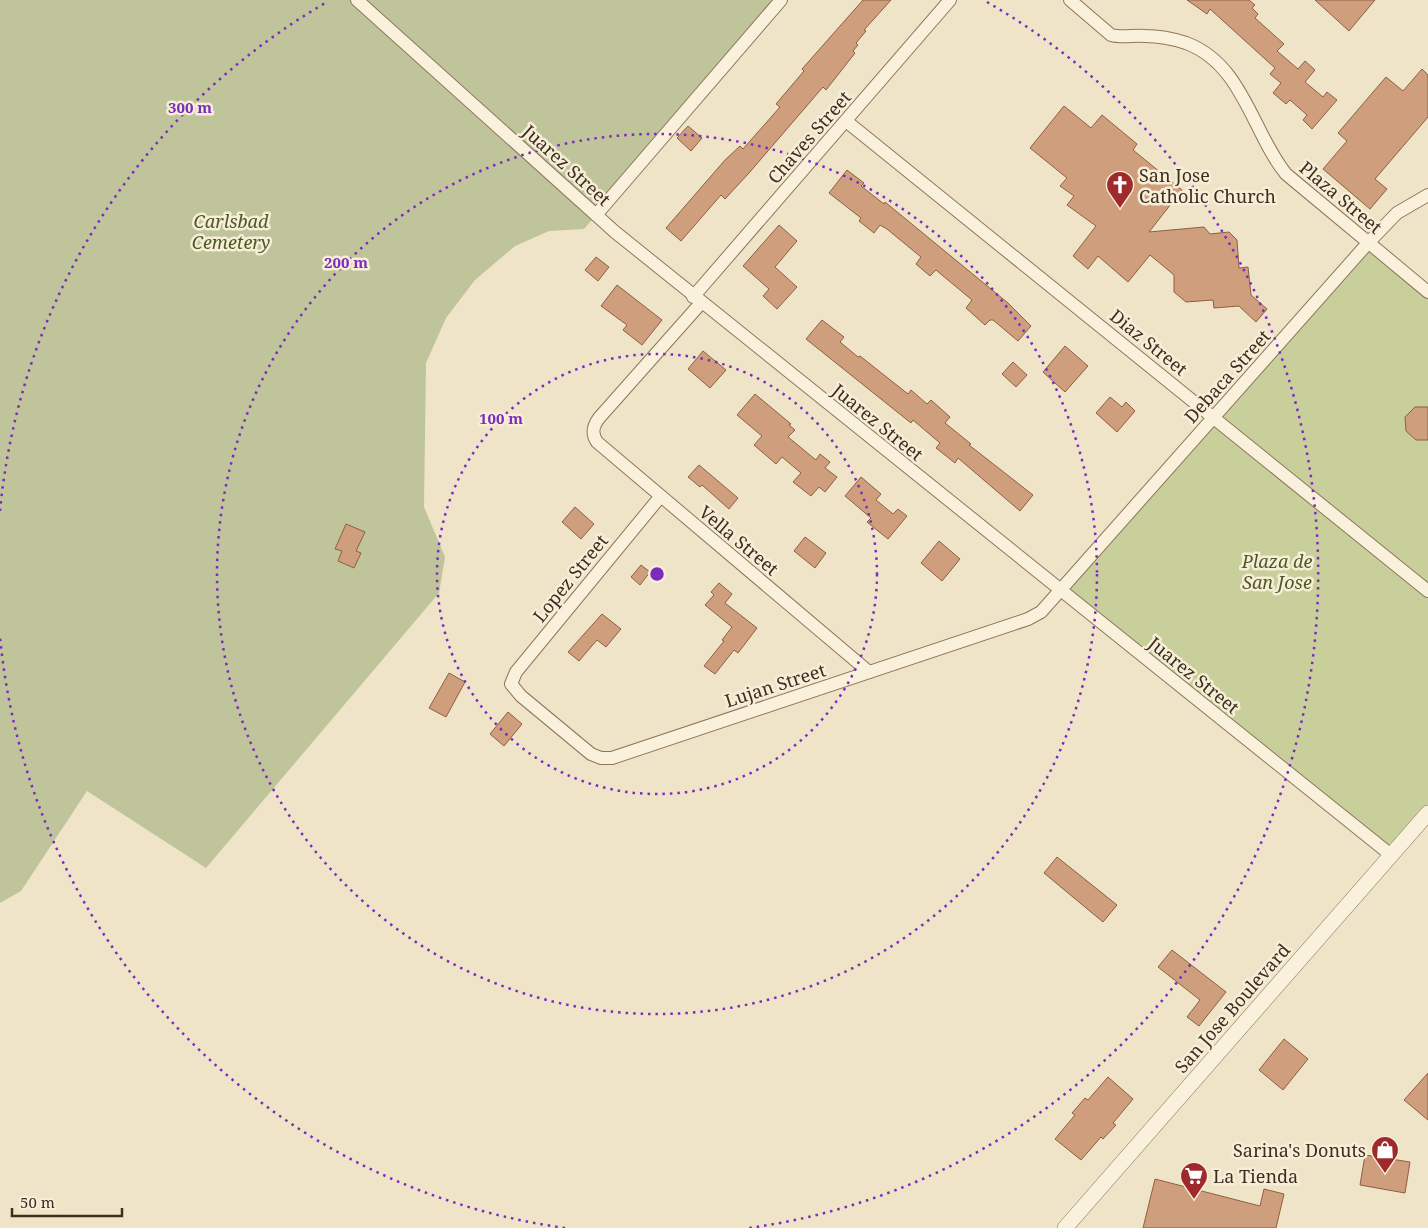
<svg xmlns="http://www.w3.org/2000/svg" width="1428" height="1228" font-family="'Noto Serif',serif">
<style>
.green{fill:#c9cf9b}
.cemetery{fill:#bfc49a}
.building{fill:#cf9f7d;stroke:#8d5f41}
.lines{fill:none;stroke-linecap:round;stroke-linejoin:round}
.minor-casing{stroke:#8d765c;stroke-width:14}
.tertiary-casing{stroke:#8d765c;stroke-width:16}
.minor{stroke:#faf1dc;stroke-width:12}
.tertiary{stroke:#faf1dc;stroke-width:15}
.ring{fill:none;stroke:#7b2cbf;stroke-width:2.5;stroke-dasharray:2.5 5}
.labels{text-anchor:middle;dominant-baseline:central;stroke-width:5;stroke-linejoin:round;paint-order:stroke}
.street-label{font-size:18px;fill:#3d2e20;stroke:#f7eed8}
.poi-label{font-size:18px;fill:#3d2e20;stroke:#f7eed8;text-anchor:start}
.park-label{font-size:18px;font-style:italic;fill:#4d5a26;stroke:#f7eed8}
.centre{fill:#7b2cbf;stroke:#f7eed8;stroke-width:2.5}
.ring-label{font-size:15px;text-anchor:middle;font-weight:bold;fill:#7b2cbf;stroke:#f7eed8;stroke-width:5;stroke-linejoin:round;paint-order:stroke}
</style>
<rect width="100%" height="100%" fill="#f0e4c8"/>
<path class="green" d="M 1368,243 L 1428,292 L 1428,813 L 1391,855 L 1061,590 Z"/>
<path class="cemetery" d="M 0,0 L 781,0 L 584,229 L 549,231 L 515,246 L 475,280 L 446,318 L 426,363 L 424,507 L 445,557 L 439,593 L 206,868 L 87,791 L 21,891 L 0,903 Z"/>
<g class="building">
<path d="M 863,0 L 891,0 L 864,30 L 866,31 L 856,43 L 858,45 L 853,51 L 855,53 L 826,90 L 823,87 L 749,173 L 725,199 L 721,195 L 681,241 L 666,228 L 725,160 L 740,146 L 743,149 L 780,107 L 776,104 L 804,71 L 802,69 Z"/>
<path d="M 1187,0 L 1249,0 L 1255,5 L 1252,8 L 1258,14 L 1255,18 L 1284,44 L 1277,51 L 1298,69 L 1305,61 L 1315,70 L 1305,82 L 1323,97 L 1327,92 L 1337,100 L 1312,129 L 1303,120 L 1307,115 L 1290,100 L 1286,104 L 1273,93 L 1281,83 L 1270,74 L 1275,68 L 1210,9 L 1207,14 Z"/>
<path d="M 1315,0 L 1375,0 L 1349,31 Z"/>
<path d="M 1422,69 L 1428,75 L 1428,117 L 1375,179 L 1387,189 L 1370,209 L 1323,169 L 1347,141 L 1338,133 L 1386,77 L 1403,91 Z"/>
<path d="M 1064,106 L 1091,128 L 1102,115 L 1137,144 L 1133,150 L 1182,190 L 1149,232 L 1204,227 L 1210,234 L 1229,232 L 1237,240 L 1239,268 L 1248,267 L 1251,295 L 1267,309 L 1256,322 L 1239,306 L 1214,308 L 1213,300 L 1186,302 L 1174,292 L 1174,275 L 1150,255 L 1128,282 L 1098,256 L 1088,269 L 1073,256 L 1096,226 L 1067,205 L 1074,196 L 1060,186 L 1067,178 L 1030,148 Z"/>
<path d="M 688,126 L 702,138 L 691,151 L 677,138 Z"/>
<path d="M 847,170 L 864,183 L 861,186 L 884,204 L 885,202 L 1008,303 L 1031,326 L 1018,341 L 993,320 L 990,320 L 985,325 L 966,308 L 972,300 L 936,270 L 930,276 L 916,264 L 921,257 L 887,229 L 880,225 L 874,233 L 859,221 L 861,218 L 829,193 Z"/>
<path d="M 779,225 L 797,241 L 775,267 L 797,287 L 777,309 L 763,296 L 769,289 L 743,266 Z"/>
<path d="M 596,257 L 609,267 L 598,281 L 585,270 Z"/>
<path d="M 617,285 L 662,320 L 642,345 L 623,330 L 627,325 L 601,306 Z"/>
<path d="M 822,320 L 844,337 L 840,342 L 858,357 L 860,356 L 908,394 L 911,390 L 927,404 L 931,400 L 950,417 L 945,423 L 971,444 L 969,445 L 1033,495 L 1020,511 L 958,458 L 955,463 L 936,448 L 940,443 L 913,420 L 911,423 L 806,339 Z"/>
<path d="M 1065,346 L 1088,366 L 1065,392 L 1043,372 Z"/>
<path d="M 703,351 L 726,370 L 710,388 L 688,369 Z"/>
<path d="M 1013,362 L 1027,375 L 1016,387 L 1002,374 Z"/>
<path d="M 755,394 L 791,424 L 789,425 L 795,430 L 788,437 L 816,460 L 820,454 L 830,462 L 825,468 L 837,477 L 825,492 L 819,487 L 811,496 L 793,482 L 801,473 L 782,457 L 776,464 L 754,445 L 762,436 L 737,415 Z"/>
<path d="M 1110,397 L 1122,407 L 1126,402 L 1135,411 L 1117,432 L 1096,413 Z"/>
<path d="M 1415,407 L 1428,407 L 1428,440 L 1416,440 L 1406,431 L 1405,417 Z"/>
<path d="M 699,465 L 738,498 L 729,509 L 702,485 L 700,487 L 688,477 Z"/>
<path d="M 861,477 L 881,494 L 876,500 L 893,514 L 898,509 L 907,516 L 888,539 L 867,522 L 871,518 L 845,496 Z"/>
<path d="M 575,507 L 594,524 L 581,539 L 562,522 Z"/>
<path d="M 346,524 L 365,532 L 356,551 L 361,553 L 354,568 L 338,561 L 342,551 L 335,549 Z"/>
<path d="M 805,537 L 826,553 L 815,568 L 794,551 Z"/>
<path d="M 939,541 L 960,559 L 942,581 L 921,563 Z"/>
<path d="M 641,565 L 650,572 L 640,585 L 631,577 Z"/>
<path d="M 719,583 L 732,594 L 725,603 L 757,628 L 738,653 L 734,650 L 715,674 L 704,666 L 724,641 L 722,640 L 732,627 L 705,605 L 714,595 L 711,592 Z"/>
<path d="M 602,614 L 621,629 L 606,647 L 597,640 L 579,661 L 568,652 Z"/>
<path d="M 449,673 L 465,682 L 446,717 L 429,708 Z"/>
<path d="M 508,712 L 522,724 L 504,746 L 490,734 Z"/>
<path d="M 1057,857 L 1117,905 L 1103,922 L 1044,873 Z"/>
<path d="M 1172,950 L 1226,992 L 1199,1026 L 1187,1017 L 1200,1000 L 1158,967 Z"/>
<path d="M 1284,1039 L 1308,1059 L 1283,1090 L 1259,1070 Z"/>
<path d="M 1428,1073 L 1428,1120 L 1404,1100 Z"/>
<path d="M 1108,1077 L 1133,1099 L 1113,1123 L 1116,1125 L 1103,1139 L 1101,1137 L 1081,1160 L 1055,1139 L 1075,1115 L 1072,1113 L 1085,1098 L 1088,1100 Z"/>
<path d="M 1365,1155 L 1410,1162 L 1405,1193 L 1360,1185 Z"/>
<path d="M 1155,1179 L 1260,1206 L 1264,1189 L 1284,1194 L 1276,1228 L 1143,1228 Z"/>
</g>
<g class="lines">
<defs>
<g id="minor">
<path d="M 357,0 L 615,232 L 1391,855"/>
<path d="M 1070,0 L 1111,35 C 1122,38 1133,35 1145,36 C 1158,36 1174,39 1186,43 C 1243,64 1252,132 1286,174 L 1428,292"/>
<path d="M 846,121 L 1428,591"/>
<path d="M 596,215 L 781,0"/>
<path d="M 693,297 L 950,0"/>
<path d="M 701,303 L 599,418 C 593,426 591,433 597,442 L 869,672"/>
<path d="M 660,497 L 516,672 L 511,684 L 521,696 L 591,754 L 601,758 L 612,758 L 1028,619 L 1041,612 L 1368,243 L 1397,213 L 1428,195"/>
</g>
<path id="tertiary" d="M 1065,1228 L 1428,813"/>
</defs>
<use href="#minor" class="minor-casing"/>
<use href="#tertiary" class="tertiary-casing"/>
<use href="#minor" class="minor"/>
<use href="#tertiary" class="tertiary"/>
</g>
<g class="ring">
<circle cx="657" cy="574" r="220"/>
<circle cx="657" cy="574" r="440"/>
<path d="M565 1228A660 660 0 0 1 0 637M0 511A660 660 0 0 1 327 2M987 2A660 660 0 0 1 749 1228"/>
</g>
<defs>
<symbol id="church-pin" viewBox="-11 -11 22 30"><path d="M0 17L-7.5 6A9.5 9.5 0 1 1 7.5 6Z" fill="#9e2a2b" stroke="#f7eed8"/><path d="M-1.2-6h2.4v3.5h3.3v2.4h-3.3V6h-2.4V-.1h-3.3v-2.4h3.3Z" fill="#fff"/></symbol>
<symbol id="shop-pin" viewBox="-11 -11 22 30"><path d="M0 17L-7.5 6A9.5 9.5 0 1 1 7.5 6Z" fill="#9e2a2b" stroke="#f7eed8"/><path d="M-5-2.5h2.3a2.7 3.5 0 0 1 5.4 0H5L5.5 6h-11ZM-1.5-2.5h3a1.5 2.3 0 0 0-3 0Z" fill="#fff"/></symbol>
<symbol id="supermarket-pin" viewBox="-11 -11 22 30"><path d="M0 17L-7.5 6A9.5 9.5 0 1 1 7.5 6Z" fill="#9e2a2b" stroke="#f7eed8"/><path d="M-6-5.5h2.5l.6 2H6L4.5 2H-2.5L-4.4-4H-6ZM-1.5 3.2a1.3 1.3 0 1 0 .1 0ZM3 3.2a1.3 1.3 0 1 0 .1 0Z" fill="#fff"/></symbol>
</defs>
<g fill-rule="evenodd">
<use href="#church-pin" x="1104" y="169" width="32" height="43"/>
<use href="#shop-pin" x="1369" y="1134" width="32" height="43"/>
<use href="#supermarket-pin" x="1178" y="1160" width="32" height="43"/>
</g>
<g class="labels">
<g class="street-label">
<text transform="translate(809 137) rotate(-49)">Chaves Street</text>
<text transform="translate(567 165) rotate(42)">Juarez Street</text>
<text transform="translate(1341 197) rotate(40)">Plaza Street</text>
<text transform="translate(1149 342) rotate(39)">Diaz Street</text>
<text transform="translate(1227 376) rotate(-48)">Debaca Street</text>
<text transform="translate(878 422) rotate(39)">Juarez Street</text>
<text transform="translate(739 540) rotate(40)">Vella Street</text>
<text transform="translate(570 578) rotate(-51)">Lopez Street</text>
<text transform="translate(1194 675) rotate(39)">Juarez Street</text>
<text transform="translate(775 685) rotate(-18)">Lujan Street</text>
<text transform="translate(1232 1008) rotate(-49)">San Jose Boulevard</text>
</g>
<g class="poi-label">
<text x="1139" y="175">San Jose<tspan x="1139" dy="21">Catholic Church</tspan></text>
<text x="1366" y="1150" text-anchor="end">Sarina's Donuts</text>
<text x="1213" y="1176">La Tienda</text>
</g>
<g class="park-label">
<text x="231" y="221">Carlsbad<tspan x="231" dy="21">Cemetery</tspan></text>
<text x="1277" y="561">Plaza de<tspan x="1277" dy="21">San Jose</tspan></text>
</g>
</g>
<circle cx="657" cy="574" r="8" class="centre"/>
<g class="ring-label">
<text x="190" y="113">300 m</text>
<text x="346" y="268">200 m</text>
<text x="501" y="424">100 m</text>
</g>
<path d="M12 1208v8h110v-8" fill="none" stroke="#3d2e20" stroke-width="2.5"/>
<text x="20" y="1208" font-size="15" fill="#3d2e20" stroke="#f7eed8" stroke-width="4" paint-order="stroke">50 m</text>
</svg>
